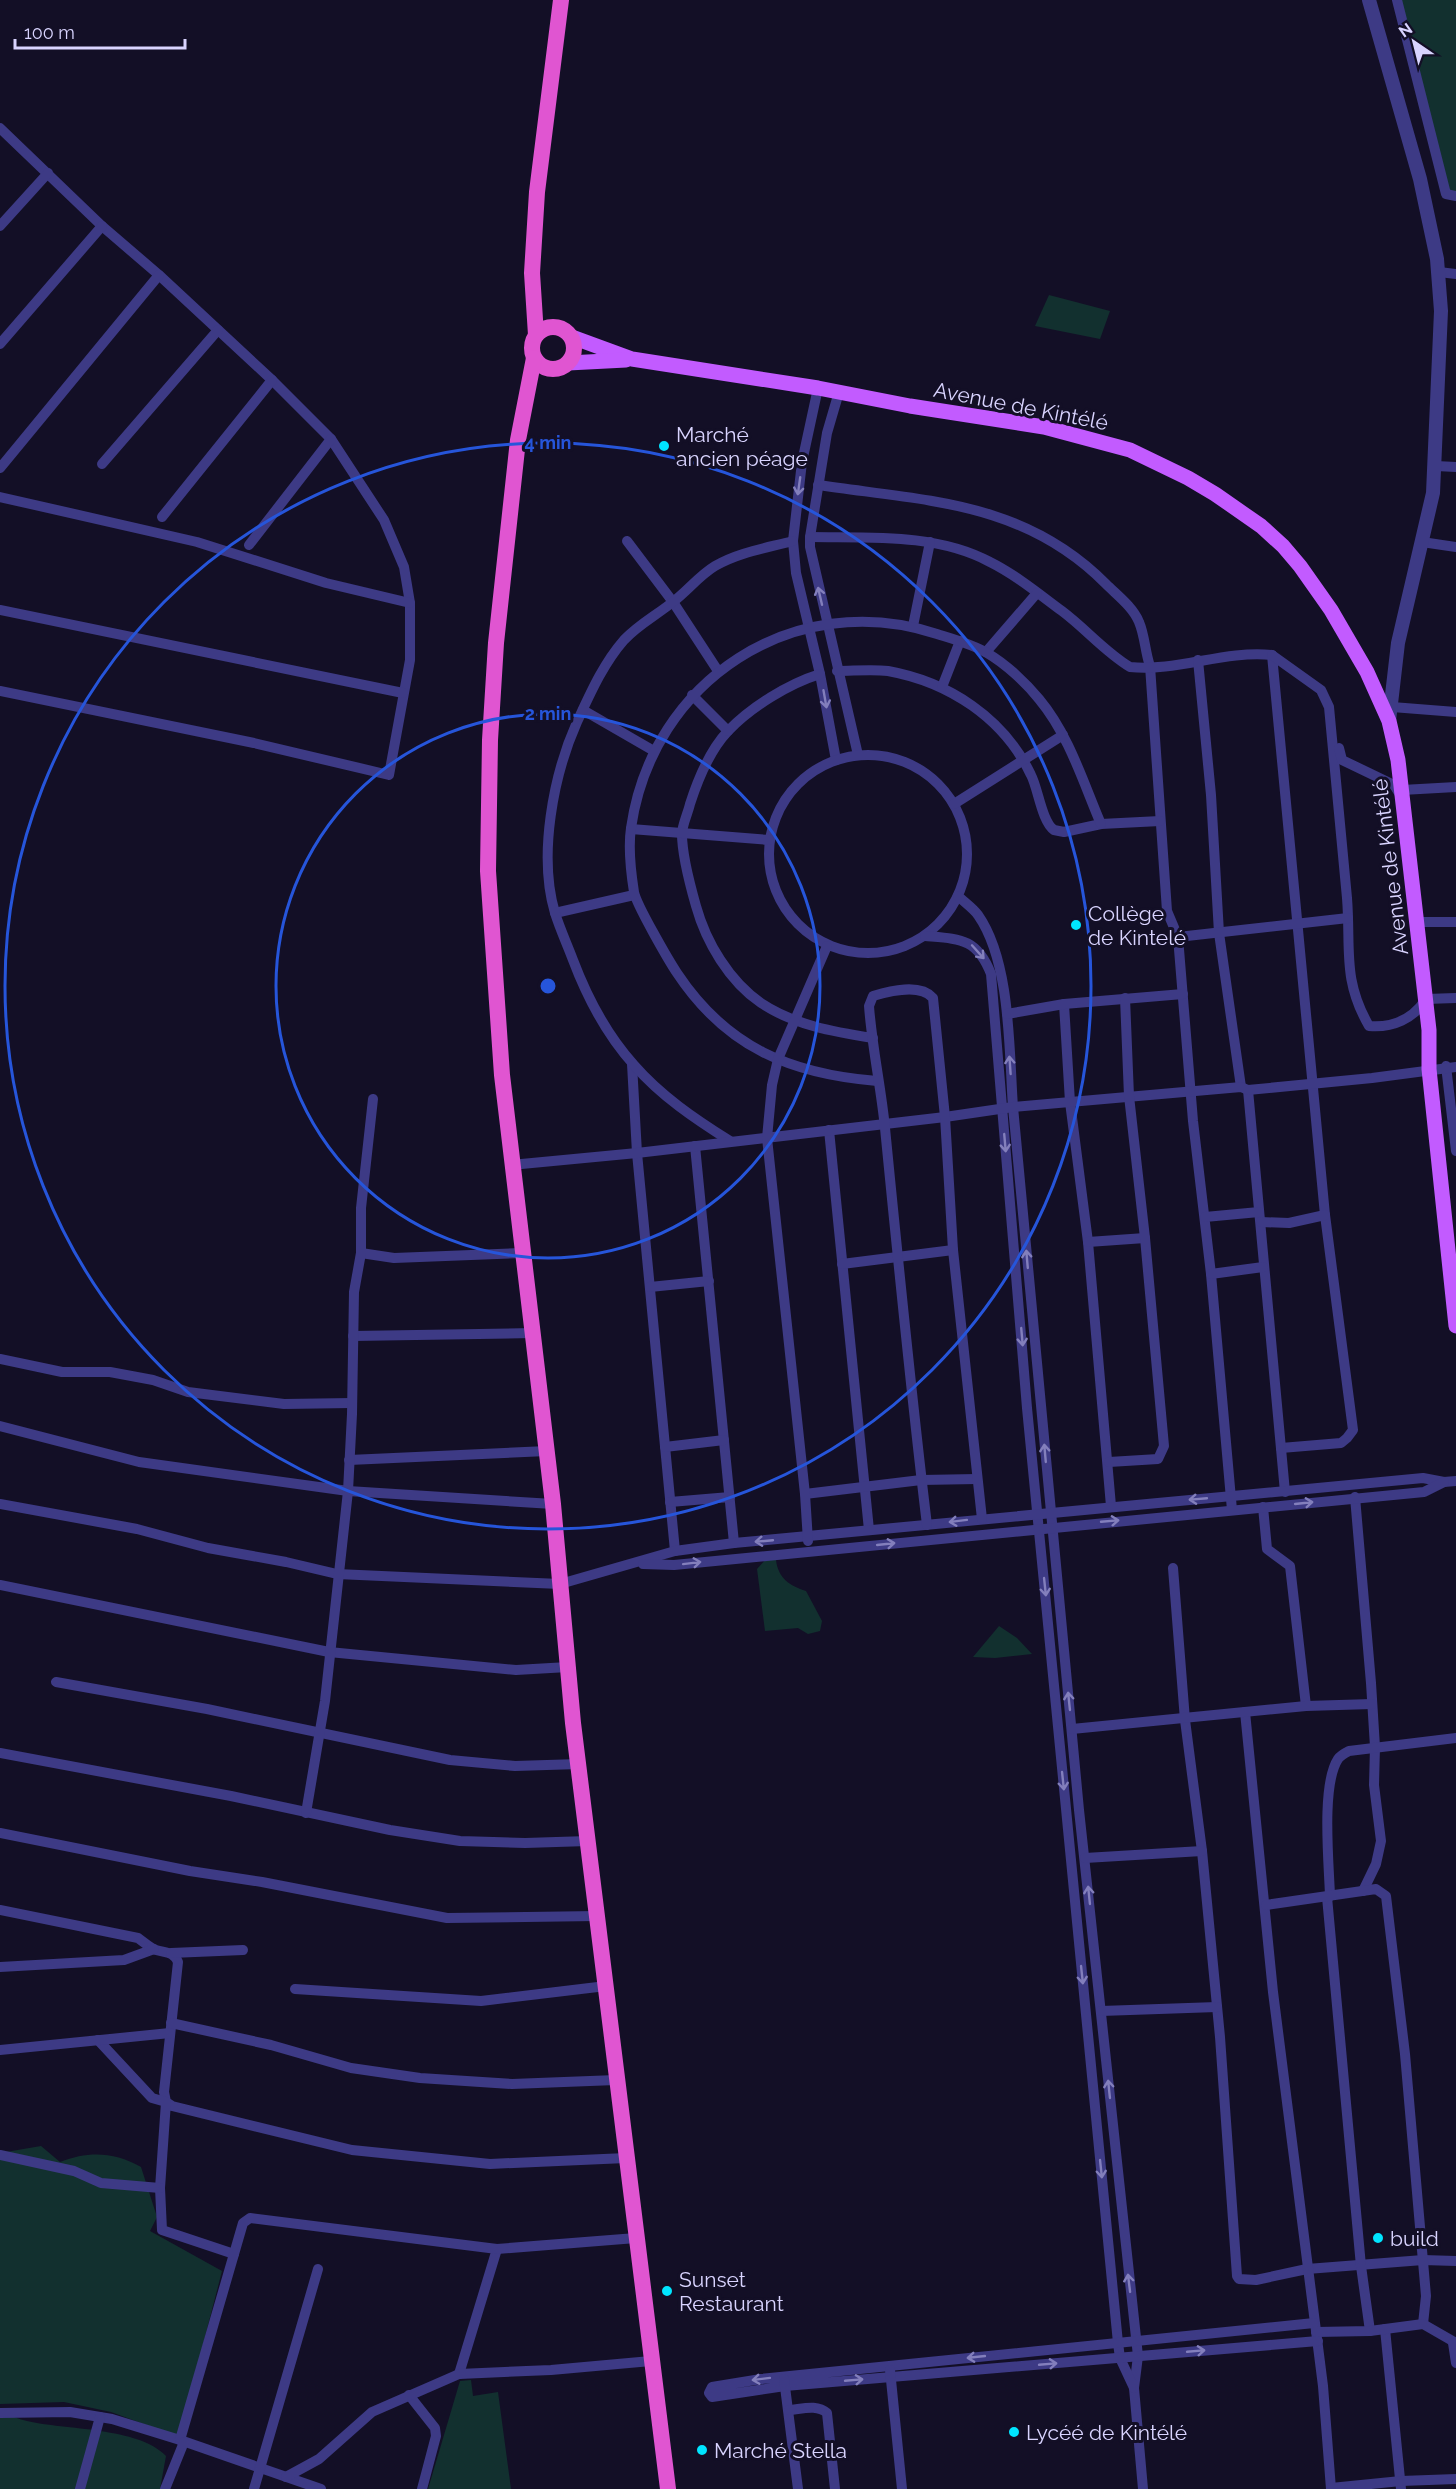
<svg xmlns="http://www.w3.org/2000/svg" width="1456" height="2489" font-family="Raleway,sans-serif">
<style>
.green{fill:#12302f}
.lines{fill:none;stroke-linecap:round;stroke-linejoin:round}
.minor{stroke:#3d3a85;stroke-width:10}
.tertiary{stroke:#3d3a85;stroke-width:14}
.primary{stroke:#c25bff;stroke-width:15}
.trunk{stroke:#e055d1;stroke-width:16}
.oneway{stroke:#837fbc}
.ring{fill:none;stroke:#2655da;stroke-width:3}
.poi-dot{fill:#00e5ff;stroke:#130f26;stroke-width:2}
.labels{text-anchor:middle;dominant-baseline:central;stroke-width:6;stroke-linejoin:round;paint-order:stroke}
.street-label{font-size:21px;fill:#d9d4ff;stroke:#130f26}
.poi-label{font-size:21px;fill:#d9d4ff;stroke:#130f26;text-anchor:start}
.centre{fill:#2655da;stroke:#130f26;stroke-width:3}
.ring-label{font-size:18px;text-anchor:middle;font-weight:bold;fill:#2655da;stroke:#130f26;stroke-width:6;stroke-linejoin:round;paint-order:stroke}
</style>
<rect width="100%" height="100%" fill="#130f26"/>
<g class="green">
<path d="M 1395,0 L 1456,0 L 1456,196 L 1446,194 Z"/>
<path d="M 1049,295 L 1110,311 L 1100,339 L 1035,326 Z"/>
<path d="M 768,1557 L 776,1560 C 778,1578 790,1586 806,1591 L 822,1621 L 820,1631 L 808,1634 L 798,1628 L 765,1631 L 757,1569 Z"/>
<path d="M 999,1626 L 1017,1638 L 1032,1654 L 995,1658 L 973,1657 Z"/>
<path d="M 41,2146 L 60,2162 C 89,2151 114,2152 141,2167 L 157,2217 L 150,2231 L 222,2271 L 179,2437 L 111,2412 L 64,2402 L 0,2404 L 0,2153 Z"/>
<path d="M 471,2380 L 473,2396 L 498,2392 L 511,2489 L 428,2489 L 460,2381 Z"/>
<path d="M 0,2411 C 9,2415 18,2419 27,2421 C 64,2430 139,2427 166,2456 L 160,2489 L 0,2489 Z"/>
</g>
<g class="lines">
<g class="minor">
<path d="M 1397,0 L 1446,194 L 1456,196"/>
<path d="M 0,128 L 102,226 L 159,275 L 272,380 L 331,439 L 384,520 L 404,567 L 410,603 L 410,660 L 389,775 L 254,743 L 0,691"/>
<path d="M 0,226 L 48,173"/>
<path d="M 1439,272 L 1456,274"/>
<path d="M 0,344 L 102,226"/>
<path d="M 818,388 L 802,462 L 793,541 L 796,573 L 820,674 L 836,760"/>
<path d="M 839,392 L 827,433 L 810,537 L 810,547 L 858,755"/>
<path d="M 102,464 L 218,330"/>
<path d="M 1436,466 L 1456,467"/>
<path d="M 0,468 L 159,275"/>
<path d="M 818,485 C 926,501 1024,501 1106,584 C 1117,595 1133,607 1139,622 C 1145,636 1145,652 1150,666 L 1167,911 L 1178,937 L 1193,1121 L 1211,1274 L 1232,1510"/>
<path d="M 0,497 L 197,542 L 326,583 L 410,603"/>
<path d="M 162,517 L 272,380"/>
<path d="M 810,537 C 869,538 936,533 990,562 C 1016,575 1039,594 1062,611 C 1086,629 1105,652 1130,667 C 1177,672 1224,650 1272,655 L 1325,1215 L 1353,1430 L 1347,1438 L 1341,1443 L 1281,1448"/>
<path d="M 627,541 L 673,602 L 718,671"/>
<path d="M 1422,542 L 1456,547"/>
<path d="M 249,545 L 331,439"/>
<path d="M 0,610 L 403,693"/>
<path d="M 913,626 L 930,542"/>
<path d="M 986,652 L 1037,593"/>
<path d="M 1272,655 L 1321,690 L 1329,707 C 1335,770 1341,834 1347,898 C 1351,949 1342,979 1369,1026 C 1393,1028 1413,1019 1426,999 L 1456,998"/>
<path d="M 1198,660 L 1211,795 L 1219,933 L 1241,1087"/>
<path d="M 837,671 C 853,671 872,669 888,671 C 949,682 1004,718 1031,775 C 1038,788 1042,822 1054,830 L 1064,832 L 1101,824 L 1160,821"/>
<path d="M 820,674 C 788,684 751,707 728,731 C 710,750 698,779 690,804 C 688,813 682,825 682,834 C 682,856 690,885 696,906 C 706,942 729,981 761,1003 C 794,1025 834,1032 873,1038"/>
<path d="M 942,687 L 960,641"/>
<path d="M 692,695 L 728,731"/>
<path d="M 1392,707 L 1456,712"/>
<path d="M 583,710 L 654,751"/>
<path d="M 1339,748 L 1342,760 L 1394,785 L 1401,796"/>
<circle cx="868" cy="854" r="99"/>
<path d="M 1402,790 L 1456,787"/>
<path d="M 954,804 L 1063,735"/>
<path d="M 631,829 L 769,840"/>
<path d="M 958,896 C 964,902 973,908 978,915 C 1011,962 1009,1051 1013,1107 L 1079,1810 L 1138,2356 L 1134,2388 L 1143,2489"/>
<path d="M 555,913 L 634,895"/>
<path d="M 1418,922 L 1456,922"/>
<path d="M 925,936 C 960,939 977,938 991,974 L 1027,1408 L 1118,2343 L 1120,2358 L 1134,2388"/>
<path d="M 1178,937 L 1348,918"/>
<path d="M 1064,1004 L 1070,1102 L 1088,1242 L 1111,1506"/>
<path d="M 1007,1014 L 1064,1004 L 1183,994"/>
<path d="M 632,1064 L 637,1153 L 675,1551"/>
<path d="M 1446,1066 L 1456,1151"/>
<path d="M 877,1081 C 790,1074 726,1047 677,973 C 669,961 636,904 634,892 C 631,873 628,848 631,828 C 652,681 794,587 937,634 C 953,639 972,644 987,653 C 1006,664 1026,683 1039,699 C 1069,735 1083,782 1101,824"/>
<path d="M 1248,1090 L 1285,1492"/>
<path d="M 829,1130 L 869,1530"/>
<path d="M 730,1141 C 695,1119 661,1096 634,1065 C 607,1035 587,997 573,960 C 567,944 560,929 555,913 C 538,856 553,776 577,722 C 590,694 603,664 624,640 C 639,624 657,615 674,601 C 688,590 700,575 715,566 C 739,552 767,548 793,541"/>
<path d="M 695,1146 L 734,1543"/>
<path d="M 511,1165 L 637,1153 L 945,1117 L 1013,1107 L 1241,1087 L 1248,1090 L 1372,1078 L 1456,1067"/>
<path d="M 1205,1217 L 1259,1212"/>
<path d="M 1261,1222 L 1289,1223 L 1325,1215"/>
<path d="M 1088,1242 L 1145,1238"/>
<path d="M 361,1253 L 394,1258 L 522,1253"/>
<path d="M 842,1264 L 953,1250"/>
<path d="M 1211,1274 L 1263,1267"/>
<path d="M 650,1287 L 709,1281"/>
<path d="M 353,1336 L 533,1333"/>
<path d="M 0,1359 L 62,1372 L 110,1372 L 153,1380 L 188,1392 L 284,1404 L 352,1403"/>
<path d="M 0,1426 L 139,1462 L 348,1491 L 553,1504"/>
<path d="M 665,1447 L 724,1440"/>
<path d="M 349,1460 L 547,1451"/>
<path d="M 1109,1462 L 1158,1459 L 1164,1446 L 1145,1238 L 1129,1096 L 1125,998"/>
<path d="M 805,1494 L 921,1480 L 977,1479"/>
<path d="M 1355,1497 L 1371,1683 L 1375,1747 L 1374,1785 L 1381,1841 L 1376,1864 L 1363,1891"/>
<path d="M 670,1502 L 730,1497"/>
<path d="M 0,1504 L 137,1529 L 208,1548 L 286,1562 L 337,1574 L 560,1584 L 675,1551 L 734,1543 L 1423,1478 L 1444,1482 L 1456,1481"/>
<path d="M 1263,1507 L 1267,1549 L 1290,1566 L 1306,1706"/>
<path d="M 927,1525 C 911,1393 898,1260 885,1128 C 881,1087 872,1047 869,1006 L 873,996 C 890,991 920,983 933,998 L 945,1117 L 953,1250 L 982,1519"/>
<path d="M 808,1541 L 805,1494 L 767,1138 L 772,1085 L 778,1059 L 827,946"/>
<path d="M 643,1564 L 674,1565 L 1424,1492 L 1444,1482"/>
<path d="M 1173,1568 L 1185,1720 L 1202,1851 L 1220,2037 L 1237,2276 L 1239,2279 L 1256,2280 L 1307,2269 L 1423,2260 L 1456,2261"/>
<path d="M 0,1585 L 329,1652 L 516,1670 L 568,1667"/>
<path d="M 56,1682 L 207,1709 L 450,1760 L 515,1766 L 579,1764"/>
<path d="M 1245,1712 L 1273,1992 L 1323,2386 L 1331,2489"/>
<path d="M 1072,1729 L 1306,1706 L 1372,1704"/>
<path d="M 0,1753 L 231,1796 L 390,1830 L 460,1841 L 525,1843 L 588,1841"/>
<path d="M 306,1813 L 325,1701 L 348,1491 L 352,1414 L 354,1292 L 361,1253 L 361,1208 L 373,1099"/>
<path d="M 0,1833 L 190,1871 L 262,1882 L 447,1918 L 597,1916"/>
<path d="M 1085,1858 L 1202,1851"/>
<path d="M 1330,1896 C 1329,1864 1321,1785 1338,1759 C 1340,1756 1345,1753 1349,1751 L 1456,1738"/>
<path d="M 1327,1897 L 1361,2266 L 1370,2331"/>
<path d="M 1266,1905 L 1376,1889 L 1386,1896 L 1405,2054 L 1426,2296 L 1423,2324"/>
<path d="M 0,1910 L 138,1938 C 144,1942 150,1948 156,1950 C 166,1953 173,1951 178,1962 L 164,2092 L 166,2102 L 172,2106 L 352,2150 L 490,2164 L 626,2158"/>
<path d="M 171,1953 L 243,1950"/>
<path d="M 0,1967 L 124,1960 L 154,1949"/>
<path d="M 295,1989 L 481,2001 L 606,1986"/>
<path d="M 1101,2011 L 1217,2007"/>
<path d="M 171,2023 L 271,2045 L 351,2068 L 420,2078 L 512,2084 L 616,2080"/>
<path d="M 98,2040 L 152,2098 L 166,2102 L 160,2188 L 162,2230 L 234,2254"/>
<path d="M 0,2050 L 170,2033"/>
<path d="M 0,2155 L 74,2171 L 101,2183 L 160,2188"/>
<path d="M 1314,2323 L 761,2379 L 712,2387 L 709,2393 L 712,2397 L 785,2386 L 1318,2341"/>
<path d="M 1385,2329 L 1401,2489"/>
<path d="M 1316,2332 L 1370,2331 L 1423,2324 L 1456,2343"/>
<path d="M 1453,2343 L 1456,2363"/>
<path d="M 890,2370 L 902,2489"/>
<path d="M 459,2374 L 497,2249"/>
<path d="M 784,2379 L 798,2489"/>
<path d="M 409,2395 L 435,2428 L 436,2436 L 422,2489"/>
<path d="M 789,2410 C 802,2409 817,2404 827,2413 L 835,2489"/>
<path d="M 0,2413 L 70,2412 L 112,2419 L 180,2440 L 321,2489"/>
<path d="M 180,2440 L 243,2223 L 250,2218 L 497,2249 L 636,2238"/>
<path d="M 286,2477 L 319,2459 L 372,2412 L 459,2374 L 551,2370 L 651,2361"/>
<path d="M 1331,2488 L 1401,2481 L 1456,2479"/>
<path d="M 80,2489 L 100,2417"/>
<path d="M 165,2489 L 184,2442"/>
<path d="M 254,2489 L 318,2269"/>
</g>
<path class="tertiary" d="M 1369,0 L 1420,179 L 1437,259 L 1441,311 L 1433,493 L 1398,643 L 1389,721"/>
<g class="primary">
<path d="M 572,337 L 632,359 L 818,388 L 910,406 L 1044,427 L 1130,450 L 1188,478 L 1215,494 L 1261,526 L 1283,546 L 1300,566 L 1331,610 L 1367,672 L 1389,721 L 1398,760 L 1429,1030 L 1429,1069 L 1456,1326"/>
<path d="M 568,363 L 626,360"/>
</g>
<g class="trunk">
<circle cx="553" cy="348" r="21"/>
<path d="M 536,335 L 532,273 L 537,192 L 561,0"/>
<path d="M 534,358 L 518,440 L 496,643 L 490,740 L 488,871 L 502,1075 L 553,1504 L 573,1723 L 668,2489"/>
</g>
</g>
<defs><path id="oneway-shaft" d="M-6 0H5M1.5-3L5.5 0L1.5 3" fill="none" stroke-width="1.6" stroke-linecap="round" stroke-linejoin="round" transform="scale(1.5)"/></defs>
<g class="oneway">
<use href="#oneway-shaft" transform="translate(799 486) rotate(98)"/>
<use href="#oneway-shaft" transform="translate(820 596) rotate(-103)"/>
<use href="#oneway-shaft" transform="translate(825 699) rotate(80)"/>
<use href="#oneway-shaft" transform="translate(978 952) rotate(48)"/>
<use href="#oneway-shaft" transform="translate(1010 1065) rotate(-94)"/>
<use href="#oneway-shaft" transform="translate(1005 1143) rotate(85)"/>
<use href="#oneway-shaft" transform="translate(1027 1259) rotate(-95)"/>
<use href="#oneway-shaft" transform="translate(1022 1337) rotate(85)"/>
<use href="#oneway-shaft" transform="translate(1045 1453) rotate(-95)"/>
<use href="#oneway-shaft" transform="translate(1198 1499) rotate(175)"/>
<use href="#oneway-shaft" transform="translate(1304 1503) rotate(-6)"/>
<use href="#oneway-shaft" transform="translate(958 1521) rotate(173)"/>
<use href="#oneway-shaft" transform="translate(1110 1521) rotate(-5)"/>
<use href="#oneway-shaft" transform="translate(764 1541) rotate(175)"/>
<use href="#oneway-shaft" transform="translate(886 1544) rotate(-6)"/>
<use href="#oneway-shaft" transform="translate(692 1563) rotate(-7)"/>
<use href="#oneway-shaft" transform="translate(1045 1587) rotate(84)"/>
<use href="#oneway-shaft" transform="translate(1069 1701) rotate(-96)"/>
<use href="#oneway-shaft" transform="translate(1063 1781) rotate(84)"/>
<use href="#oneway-shaft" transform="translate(1089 1895) rotate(-96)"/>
<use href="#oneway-shaft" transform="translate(1082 1975) rotate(84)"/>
<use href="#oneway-shaft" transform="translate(1109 2089) rotate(-96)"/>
<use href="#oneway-shaft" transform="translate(1101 2169) rotate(84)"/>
<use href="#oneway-shaft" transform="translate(1129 2283) rotate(-97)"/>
<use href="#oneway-shaft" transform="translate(1196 2351) rotate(-5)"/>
<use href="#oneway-shaft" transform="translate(976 2357) rotate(174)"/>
<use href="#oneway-shaft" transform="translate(1048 2364) rotate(-5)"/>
<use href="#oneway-shaft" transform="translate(761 2379) rotate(173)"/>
<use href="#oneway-shaft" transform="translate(854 2380) rotate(-5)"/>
</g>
<g class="ring">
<circle cx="548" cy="986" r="272"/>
<circle cx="548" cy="986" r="543"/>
</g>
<g class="poi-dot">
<circle cx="664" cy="446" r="6"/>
<circle cx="1076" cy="925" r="6"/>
<circle cx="1378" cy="2238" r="6"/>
<circle cx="667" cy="2291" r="6"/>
<circle cx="1014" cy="2432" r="6"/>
<circle cx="702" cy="2450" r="6"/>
</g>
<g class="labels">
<g class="street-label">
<text transform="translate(1021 406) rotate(11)">Avenue de Kintélé</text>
<text transform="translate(1390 867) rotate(-97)">Avenue de Kintélé</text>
</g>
<g class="poi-label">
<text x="676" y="434">Marché<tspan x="676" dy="24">ancien péage</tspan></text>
<text x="1088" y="913">Collège<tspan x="1088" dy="24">de Kintelé</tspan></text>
<text x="1390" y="2238">build</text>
<text x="679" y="2279">Sunset<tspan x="679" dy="24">Restaurant</tspan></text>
<text x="1026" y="2432">Lycéé de Kintélé</text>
<text x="714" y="2450">Marché Stella</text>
</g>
</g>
<circle cx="548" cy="986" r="9" class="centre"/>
<g class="ring-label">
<text x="548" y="449">4 min</text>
<text x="548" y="720">2 min</text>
</g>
<g transform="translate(1414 42) rotate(325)" stroke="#130f26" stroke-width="4.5" paint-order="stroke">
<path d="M0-4.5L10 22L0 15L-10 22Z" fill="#d9d4ff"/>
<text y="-9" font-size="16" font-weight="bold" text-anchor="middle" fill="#d9d4ff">N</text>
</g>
<path d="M15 39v9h170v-9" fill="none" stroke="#d9d4ff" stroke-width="3"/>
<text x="24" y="39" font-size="18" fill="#d9d4ff" stroke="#130f26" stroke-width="4.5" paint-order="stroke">100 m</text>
</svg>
